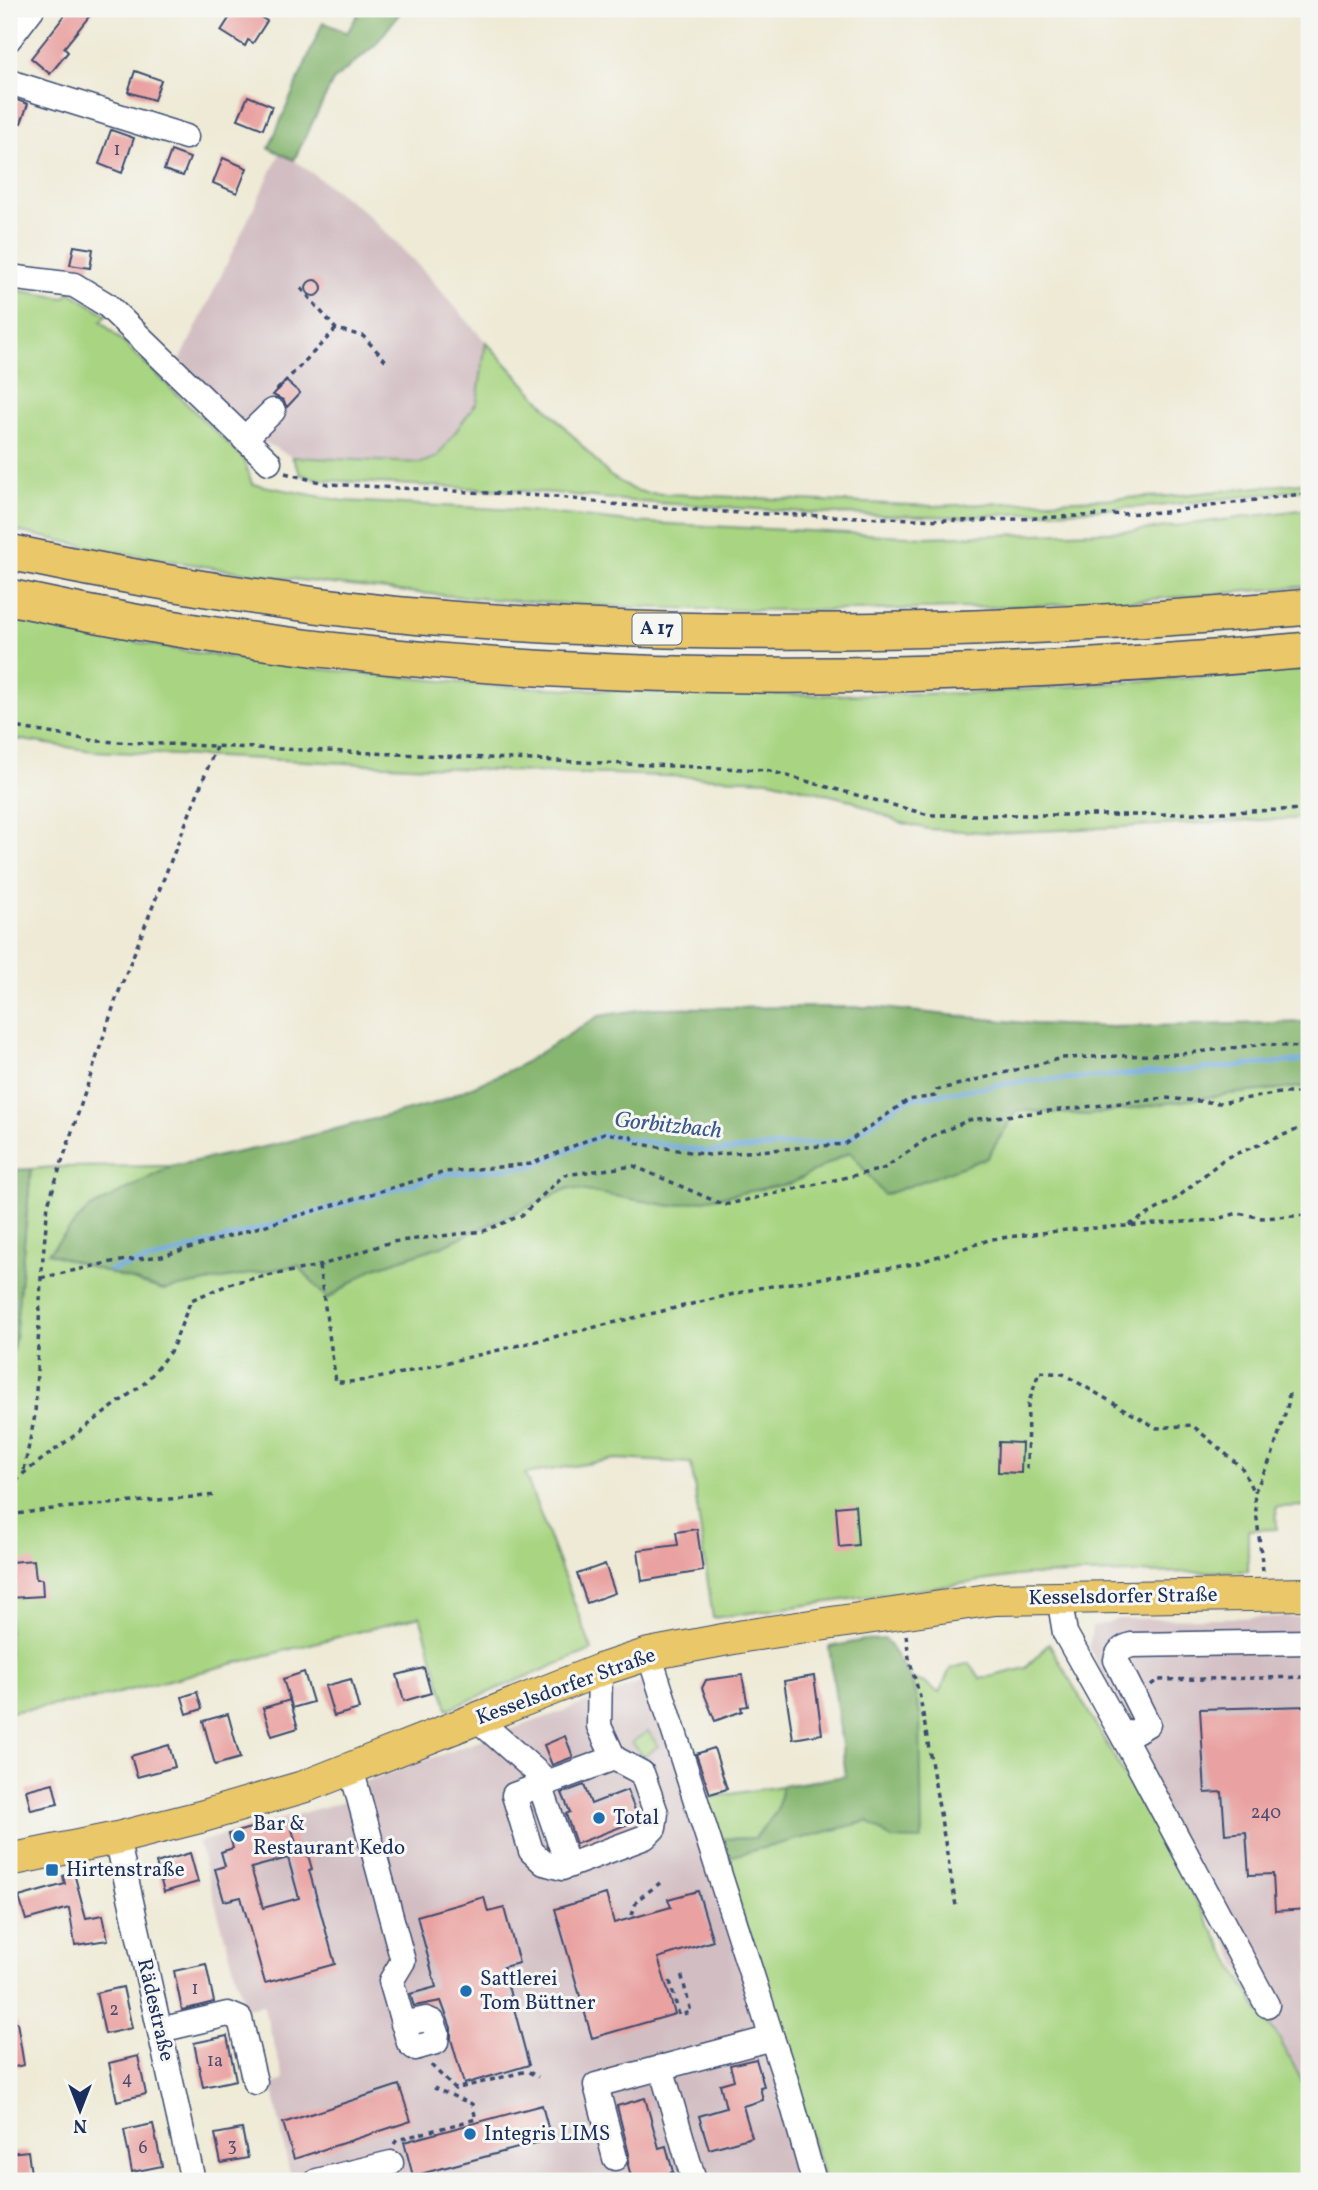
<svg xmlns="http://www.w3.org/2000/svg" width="1318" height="2190" font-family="Vollkorn,serif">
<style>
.industrial{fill:#d2bec2}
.green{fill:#a9d582;stroke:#628270;stroke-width:2}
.forest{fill:#86b670;stroke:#507267;stroke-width:2}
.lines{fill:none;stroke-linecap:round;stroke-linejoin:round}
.stream{stroke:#6da7dd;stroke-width:5}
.building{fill:#e9a2a1;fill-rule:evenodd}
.minor-casing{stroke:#3b4b70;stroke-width:27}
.major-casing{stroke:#3b4b70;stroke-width:34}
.highway-casing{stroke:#3b4b70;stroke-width:38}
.path{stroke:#3b4b70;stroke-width:3.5;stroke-dasharray:5 5;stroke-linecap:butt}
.minor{stroke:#fff;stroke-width:24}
.major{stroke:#eac769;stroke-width:32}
.highway{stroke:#eac769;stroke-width:35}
.poi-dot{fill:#1f6fb2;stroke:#f6f6f2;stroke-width:2.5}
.labels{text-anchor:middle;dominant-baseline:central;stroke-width:6;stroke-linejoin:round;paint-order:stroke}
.number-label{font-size:18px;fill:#4e4c6f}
.shield{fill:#f6f6f2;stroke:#5d6b8a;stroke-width:2}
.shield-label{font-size:19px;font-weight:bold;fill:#1b2f5e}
.street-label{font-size:21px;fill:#1b2f5e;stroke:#f6f6f2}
.poi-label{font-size:21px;fill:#1b2f5e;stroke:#f6f6f2;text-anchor:start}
.water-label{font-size:23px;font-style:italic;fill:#38598a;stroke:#f6f6f2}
</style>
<rect width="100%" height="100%" fill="#f6f6f2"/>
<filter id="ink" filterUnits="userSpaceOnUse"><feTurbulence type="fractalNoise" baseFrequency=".0143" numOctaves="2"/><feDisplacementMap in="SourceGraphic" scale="14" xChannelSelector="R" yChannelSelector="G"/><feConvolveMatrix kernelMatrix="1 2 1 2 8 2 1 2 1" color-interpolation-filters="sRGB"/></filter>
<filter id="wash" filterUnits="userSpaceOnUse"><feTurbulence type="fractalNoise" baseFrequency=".00686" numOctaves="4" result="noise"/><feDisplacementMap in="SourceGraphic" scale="28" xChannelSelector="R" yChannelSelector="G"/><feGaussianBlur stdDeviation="1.57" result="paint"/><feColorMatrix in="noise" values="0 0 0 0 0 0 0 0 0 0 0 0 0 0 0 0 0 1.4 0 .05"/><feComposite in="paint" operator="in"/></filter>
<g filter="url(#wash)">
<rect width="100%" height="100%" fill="#eeead6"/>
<g class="industrial">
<path d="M 280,153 L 294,160 L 365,212 L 420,267 L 486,342 L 477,402 L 436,457 L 421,463 L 292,457 L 262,441 L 270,423 L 243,423 L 180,361 Z"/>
<path d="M 1309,1617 L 1309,2094 L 1280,2040 L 1259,2011 L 1089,1647 L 1092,1627 L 1118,1619 Z"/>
<path d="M 667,1674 L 825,2181 L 291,2181 L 272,2084 L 284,2080 L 263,2005 L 245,2008 L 198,1842 L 366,1795 L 362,1783 Z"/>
</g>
<g class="green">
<path d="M 9,289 L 64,298 L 70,292 L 107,315 L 101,321 L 244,459 L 252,484 L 344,501 L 519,510 L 629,522 L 926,537 L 1135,531 L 1309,509 L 1309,586 C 1244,591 1178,598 1113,602 C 823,617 529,614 241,572 C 164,560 85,548 9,529 Z"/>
<path d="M 486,342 L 609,475 L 632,489 L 646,493 L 933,506 L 1171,496 L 1309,482 L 1309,489 L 1159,506 L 963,517 L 835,514 L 640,502 L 555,493 L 324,480 L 301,475 L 292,457 L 421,463 L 437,457 L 477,402 Z"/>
<path d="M 9,618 L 184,651 L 309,668 L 495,686 L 656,692 L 827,695 L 980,693 L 1309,669 L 1309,818 L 998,833 L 928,829 L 899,822 L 850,800 L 770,780 L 610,774 L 574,774 L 92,751 L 9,738 Z"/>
<path d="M 1309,1086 L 1309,1506 L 1276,1507 L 1277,1529 L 1248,1530 L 1248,1571 L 1025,1575 L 713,1618 L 691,1463 L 616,1459 L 525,1474 L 592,1650 L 448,1709 L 420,1616 L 95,1699 L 9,1712 L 9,1368 L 15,1338 L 31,1169 L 55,1167 L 172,1166 L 87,1210 L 48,1253 L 163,1290 L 298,1265 L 328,1299 L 372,1269 L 444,1245 L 569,1188 L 672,1206 L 792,1183 L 850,1152 L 987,1158 L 1017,1110 L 1088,1115 L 1229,1094 Z"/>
<path d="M 1049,1643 L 1259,2011 L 1280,2040 L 1309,2094 L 1309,2181 L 825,2181 L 724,1858 L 868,1821 L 892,1839 L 920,1715 L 911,1678 L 924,1683 L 939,1693 L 950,1669 L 969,1663 L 981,1679 L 1026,1668 Z"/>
<path d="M 648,1731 L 658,1746 L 643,1757 L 632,1742 Z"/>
<path d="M 782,1786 L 777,1811 L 755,1838 L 718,1839 L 705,1798 Z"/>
</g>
<g class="forest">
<path d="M 361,9 L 403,9 L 375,45 L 333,81 L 294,160 L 269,148 L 323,22 L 347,33 Z"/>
<path d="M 872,1007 L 1034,1024 L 1112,1027 L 1309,1022 L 1309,1086 L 1229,1094 L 1088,1115 L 1017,1110 L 987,1158 L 884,1195 L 850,1152 L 792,1183 L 672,1206 L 569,1188 L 444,1245 L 372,1269 L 327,1299 L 298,1265 L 163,1290 L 48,1253 L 87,1210 L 172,1166 L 278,1144 L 436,1103 L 517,1067 L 599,1016 L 652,1008 Z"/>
<path d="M 31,1169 L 15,1338 L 9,1368 L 9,1170 Z"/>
<path d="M 885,1639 L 911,1678 L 920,1715 L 922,1840 L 892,1839 L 868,1821 L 724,1858 L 718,1839 L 755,1838 L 777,1811 L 782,1786 L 846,1776 L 829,1647 L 865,1640 Z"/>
</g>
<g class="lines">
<g class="stream">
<path d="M 110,1270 L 163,1257 L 446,1174 L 532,1166 L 603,1135 L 709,1152 L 846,1141 L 906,1099 L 1018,1082 L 1194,1070 L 1309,1060"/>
<path d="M 9,1302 L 13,1301"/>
</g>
</g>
<g id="blocks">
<g class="building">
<path d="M 70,9 L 95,9 L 64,48 L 68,52 L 50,74 L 31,58 Z"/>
<path d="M 235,9 L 267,9 L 262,18 L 267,21 L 253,43 L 248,40 L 245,46 L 221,31 Z"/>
<path d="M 135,71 L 161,80 L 154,100 L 128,92 Z"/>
<path d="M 248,96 L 272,106 L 263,129 L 238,119 Z"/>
<path d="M 9,97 L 28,104 L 21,123 L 9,119 Z"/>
<path d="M 111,130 L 134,138 L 122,173 L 99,164 Z"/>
<path d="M 171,151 L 190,158 L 183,176 L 164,170 Z"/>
<path d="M 223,158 L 247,168 L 237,193 L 213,183 Z"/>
<path d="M 74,246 L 93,249 L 90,268 L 70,265 Z"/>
<circle cx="314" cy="288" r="8"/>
<path d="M 286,381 L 300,393 L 287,407 L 283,400 L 273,395 Z"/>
<path d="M 999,1442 L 1022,1443 L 1021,1473 L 998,1472 Z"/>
<path d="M 855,1505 L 858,1545 L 839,1547 L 836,1507 Z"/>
<path d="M 697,1529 L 703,1571 L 642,1581 L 638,1550 L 678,1545 L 676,1532 Z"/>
<path d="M 34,1560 L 36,1579 L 42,1579 L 43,1596 L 9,1598 L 9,1581 L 12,1581 L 10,1562 Z"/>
<path d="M 605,1564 L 615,1593 L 587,1603 L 577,1574 Z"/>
<path d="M 424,1668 L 431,1693 L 404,1701 L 397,1675 Z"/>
<path d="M 304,1672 L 313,1702 L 292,1708 L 283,1679 Z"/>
<path d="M 742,1675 L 748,1706 L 741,1707 L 742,1711 L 715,1721 L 702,1688 L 706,1680 Z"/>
<path d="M 814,1676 L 822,1734 L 793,1739 L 784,1681 Z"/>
<path d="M 351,1679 L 359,1709 L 334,1716 L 325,1686 Z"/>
<path d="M 197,1692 L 202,1709 L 187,1714 L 182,1697 Z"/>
<path d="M 290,1700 L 298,1728 L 272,1736 L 263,1708 Z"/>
<path d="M 1309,1706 L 1309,1909 L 1275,1911 L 1273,1874 L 1249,1875 L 1246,1832 L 1225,1834 L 1222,1792 L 1205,1793 L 1200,1709 Z"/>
<path d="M 228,1714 L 240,1758 L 215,1765 L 203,1721 Z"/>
<path d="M 565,1736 L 573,1757 L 552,1765 L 544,1745 Z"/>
<path d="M 169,1745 L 175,1767 L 137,1777 L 131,1756 Z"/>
<path d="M 714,1748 L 727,1789 L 710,1794 L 696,1754 Z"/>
<path d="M 53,1783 L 58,1804 L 31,1810 L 26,1790 Z"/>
<path d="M 584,1785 L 591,1804 L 627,1790 L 639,1820 L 576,1844 L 566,1814 L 570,1812 L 562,1793 Z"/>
<path d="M 290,1822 L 299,1854 L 297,1855 L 307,1852 L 312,1869 L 309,1870 L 335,1964 L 265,1983 L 241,1897 L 224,1901 L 215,1869 L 225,1866 L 221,1852 L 233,1848 L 229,1834 L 254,1827 L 255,1831 ZM 288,1858 L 299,1898 L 263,1908 L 251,1868 Z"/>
<path d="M 190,1853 L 198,1882 L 164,1892 L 156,1863 Z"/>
<path d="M 74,1873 L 86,1918 L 103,1915 L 108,1940 L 75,1945 L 69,1908 L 26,1920 L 19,1897 L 65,1884 L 63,1876 Z"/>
<path d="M 698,1891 L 713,1941 L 658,1958 L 675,2014 L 592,2038 L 555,1909 L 606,1894 L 614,1923 L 671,1907 L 668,1899 Z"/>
<path d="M 484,1897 L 488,1912 L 504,1908 L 519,1963 L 503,1967 L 529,2065 L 464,2084 L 451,2039 L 451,2028 L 441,2001 L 414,2006 L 410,1994 L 436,1987 L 417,1916 Z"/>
<path d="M 206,1964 L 214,2002 L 182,2010 L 174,1971 Z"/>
<path d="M 123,1987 L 132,2028 L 105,2034 L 96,1993 Z"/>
<path d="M 17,2022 L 24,2065 L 9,2068 L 9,2023 Z"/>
<path d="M 227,2036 L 236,2080 L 203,2087 L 194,2043 Z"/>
<path d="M 138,2056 L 146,2094 L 117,2101 L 109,2063 Z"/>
<path d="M 756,2059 L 764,2086 L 760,2087 L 763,2100 L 743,2106 L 752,2137 L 709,2149 L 699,2116 L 726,2108 L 720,2084 L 734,2080 L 730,2065 Z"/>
<path d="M 399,2085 L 411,2121 L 294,2159 L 283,2123 Z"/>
<path d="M 645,2098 L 659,2148 L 666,2146 L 673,2172 L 669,2173 L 671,2181 L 632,2181 L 628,2165 L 629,2154 L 617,2106 Z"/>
<path d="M 542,2105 L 551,2139 L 413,2176 L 404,2142 Z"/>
<path d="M 153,2124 L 162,2166 L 132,2172 L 124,2130 Z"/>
<path d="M 242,2129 L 248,2158 L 221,2163 L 215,2134 Z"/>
<path d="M 28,2151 L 31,2174 L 28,2174 L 28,2180 L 9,2181 L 9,2153 Z"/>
</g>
</g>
</g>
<g filter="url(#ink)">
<use href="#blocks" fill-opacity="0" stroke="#3b4b70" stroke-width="2"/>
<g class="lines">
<defs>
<g id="minor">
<path d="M 9,39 L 32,9"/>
<path d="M 9,82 L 186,137"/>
<path d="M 9,277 L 74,285 L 107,305 L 269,462"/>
<path d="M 244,439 L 273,411"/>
<path d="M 1059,1597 L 1065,1633 L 1124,1738 L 1267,2005"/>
<path d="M 600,1670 L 599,1726 L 614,1758 L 642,1773 L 656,1813 L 654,1828 L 645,1837 L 562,1868 L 544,1863 L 531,1851 L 514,1795 L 614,1758"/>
<path d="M 477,1719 L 548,1782"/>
<path d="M 1124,1738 L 1148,1724 L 1116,1660 C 1118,1651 1122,1648 1131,1645 L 1309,1642"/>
<path d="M 351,1768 L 403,1961 L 391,1981 L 409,2043 L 415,2048 L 436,2042 L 437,2033 L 433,2022 L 426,2019 L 403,2024"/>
<path d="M 540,1785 L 568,1866"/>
<path d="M 117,1838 L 193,2181"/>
<path d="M 160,2030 L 228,2014 L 240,2019 L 255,2082"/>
<path d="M 772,2038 L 784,2074 L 814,2181"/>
<path d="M 661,2067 L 694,2181"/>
<path d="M 615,2158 L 596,2085 L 772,2038 L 649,1654"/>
<path d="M 317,2181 L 391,2163"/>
</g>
<path id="major" d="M 9,1860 L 117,1838 L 200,1817 L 306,1786 L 600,1670 L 649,1654 L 744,1636 L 995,1599 L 1309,1594"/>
<g id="highway">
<path d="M 9,552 C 135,579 262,600 391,614 C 482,623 575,627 666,630 C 881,635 1095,626 1309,607"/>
<path d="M 9,597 C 435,691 877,689 1309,650"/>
</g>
</defs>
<use href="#minor" class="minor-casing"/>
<use href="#major" class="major-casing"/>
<use href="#highway" class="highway-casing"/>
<g class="path">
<path d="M 301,288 L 336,329 L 363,336 L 387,362"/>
<path d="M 277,390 L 336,329"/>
<path d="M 285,473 L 328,484 L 559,497 L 610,504 L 740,513 L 973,521 L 1165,512 L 1309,493"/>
<path d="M 9,726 L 95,741 L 766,770 L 929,815 L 1138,815 L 1309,809"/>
<path d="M 1129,1225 L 1177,1198 L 1225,1158 L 1309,1125"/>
<path d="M 319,1266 L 336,1382 C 362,1383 386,1376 411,1371 L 759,1288 L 914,1264 L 992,1239 L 1066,1230 L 1214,1220 L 1238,1213 L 1262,1218 L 1309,1215"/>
<path d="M 41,1278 L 112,1262 L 162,1256 L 445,1172 L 531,1164 L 604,1133 L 631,1137 L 634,1143 L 709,1155 L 845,1144 L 908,1100 L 935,1096 L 937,1090 L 1062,1058 L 1181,1054 L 1265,1044 L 1309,1048"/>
<path d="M 1027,1469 L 1028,1405 L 1039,1372 L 1063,1374 L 1157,1428 L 1192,1425 L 1242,1468 L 1254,1493"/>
<path d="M 24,1470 L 35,1415 L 41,1278 L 48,1204 L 116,999 L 216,747"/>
<path d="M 9,1489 L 24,1473 L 146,1382 L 172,1349 L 191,1300 L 235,1282 L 319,1266 L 391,1242 L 484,1231 L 522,1215 L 564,1175 L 634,1166 L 724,1205 L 883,1169 L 928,1138 L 969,1120 L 1166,1098 L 1219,1103 L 1280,1093 L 1309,1093"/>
<path d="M 9,1515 L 60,1508 L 218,1495"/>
<path d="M 1263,1571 L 1254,1493 L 1272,1456 L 1288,1404 L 1289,1391"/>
<path d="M 906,1635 L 909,1658 L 920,1697 L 956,1906"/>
<path d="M 1151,1685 L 1157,1680 L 1309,1677"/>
<path d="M 632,1915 L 637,1900 L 660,1883"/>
<path d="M 670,1981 L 679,2015 L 691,2012 L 681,1973"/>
<path d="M 431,2065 L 455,2089 L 527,2071 L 538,2077"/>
<path d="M 394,2144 L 397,2140 L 476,2119 L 472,2104 L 434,2088"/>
</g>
<use href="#minor" class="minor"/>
<use href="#major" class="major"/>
<use href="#highway" class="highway"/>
</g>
</g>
<g class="poi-dot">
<circle cx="599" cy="1818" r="7"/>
<circle cx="239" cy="1836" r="7"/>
<rect x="45" y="1863" width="14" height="14" rx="3.5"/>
<circle cx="466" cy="1991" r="7"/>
<circle cx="470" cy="2134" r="7"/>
</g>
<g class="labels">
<g class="number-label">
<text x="117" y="150">1</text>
<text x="1266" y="1813">240</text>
<text x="195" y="1989">1</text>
<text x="114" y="2010">2</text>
<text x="215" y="2061">1a</text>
<text x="127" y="2079">4</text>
<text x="232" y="2146">3</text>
<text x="143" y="2148">6</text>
</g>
<rect class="shield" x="632.5" y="613.5" width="49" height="31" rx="5"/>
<g class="shield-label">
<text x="657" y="629">A 17</text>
</g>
<g class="street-label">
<text transform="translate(1123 1597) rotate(-1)">Kesselsdorfer Straße</text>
<text transform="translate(566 1687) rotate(-20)">Kesselsdorfer Straße</text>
<text transform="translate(155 2010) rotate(77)">Rädestraße</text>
</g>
<g class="poi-label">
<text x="613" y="1818">Total</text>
<text x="253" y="1824">Bar &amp;<tspan x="253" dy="24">Restaurant Kedo</tspan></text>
<text x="66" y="1870">Hirtenstraße</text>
<text x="480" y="1979">Sattlerei<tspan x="480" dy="24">Tom Büttner</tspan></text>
<text x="484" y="2134">Integris LIMS</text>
</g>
<g class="water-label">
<text transform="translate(668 1126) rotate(6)">Gorbitzbach</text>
</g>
</g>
<rect width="1318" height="2190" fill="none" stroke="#f6f6f2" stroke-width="35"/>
<g transform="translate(80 2110) rotate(180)" stroke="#f6f6f2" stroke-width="5" paint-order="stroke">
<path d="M0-5L12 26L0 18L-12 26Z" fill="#1b2f5e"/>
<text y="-10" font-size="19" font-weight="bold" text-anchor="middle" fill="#1b2f5e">N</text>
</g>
</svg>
